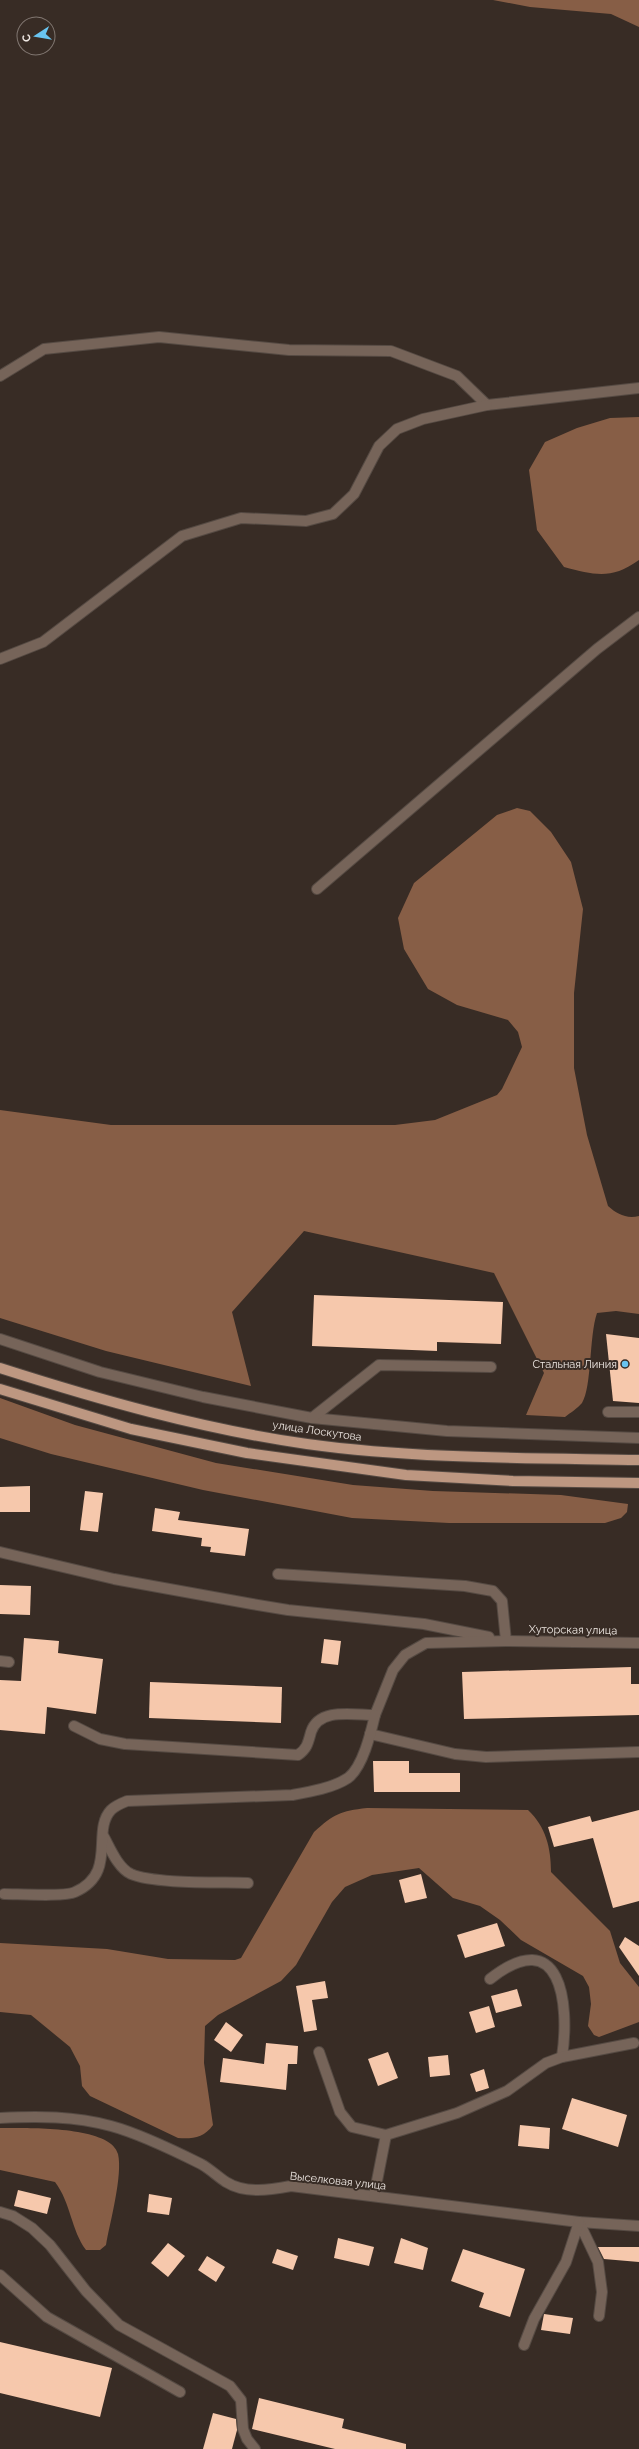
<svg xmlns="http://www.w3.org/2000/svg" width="639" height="2449" font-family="Raleway,sans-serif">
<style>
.forest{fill:#875e46}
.building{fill:#f6c8ac}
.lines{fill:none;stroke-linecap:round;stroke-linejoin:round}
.minor-casing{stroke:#554a43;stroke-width:12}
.major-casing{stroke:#554a43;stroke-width:12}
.minor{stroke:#766459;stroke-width:10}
.major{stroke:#bd9781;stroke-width:10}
.poi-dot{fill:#69c4f0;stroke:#382c25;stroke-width:1.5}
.labels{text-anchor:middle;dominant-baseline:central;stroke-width:4;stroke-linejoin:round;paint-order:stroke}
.poi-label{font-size:11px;fill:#efe8e3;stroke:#382c25;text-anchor:end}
.street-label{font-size:11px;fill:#efe8e3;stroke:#382c25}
</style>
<rect width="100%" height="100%" fill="#382c25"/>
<g class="forest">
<path d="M 493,0 L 639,0 L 639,27 L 611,14 L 530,7 Z"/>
<path d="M 639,417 L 639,560 C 611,580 595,575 564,567 L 537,530 L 529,470 L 545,442 L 577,428 L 610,418 Z"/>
<path d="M 517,808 L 530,811 L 551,832 L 571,862 L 583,909 L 574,993 L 574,1068 L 587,1135 L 608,1206 C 617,1214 626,1219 639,1216 L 639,1314 L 616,1311 L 597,1313 C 589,1336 592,1387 582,1403 C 578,1408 570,1413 565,1417 L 526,1415 L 544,1373 L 494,1273 L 304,1231 L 232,1312 L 251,1386 L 106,1351 L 0,1318 L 0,1110 L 111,1125 L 395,1125 L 435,1120 L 497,1095 L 502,1089 L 522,1047 L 518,1032 L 508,1020 L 457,1005 L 428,989 L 404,949 L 398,918 L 414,883 L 497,815 Z"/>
<path d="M 0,1398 L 75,1425 L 216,1463 L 353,1485 L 433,1491 L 561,1495 L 628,1504 L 627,1512 L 621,1518 L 605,1523 L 449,1523 L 352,1518 L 203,1490 L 51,1454 L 0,1438 Z"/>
<path d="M 367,1808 L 528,1810 C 546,1827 551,1848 551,1872 L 610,1931 L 620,1963 L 639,1987 L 639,2022 L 599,2037 L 594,2035 L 588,2026 L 591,2004 L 589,1987 L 583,1976 L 521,1940 L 500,1920 L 480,1906 L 453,1898 L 419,1868 L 372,1875 L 345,1887 L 332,1902 L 296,1965 L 281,1981 L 218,2015 L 205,2026 L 204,2063 L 213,2125 C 204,2138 192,2139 178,2138 L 90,2096 L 82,2086 L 80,2066 L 70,2047 L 31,2015 L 0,2012 L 0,1943 L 107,1949 L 168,1959 L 235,1960 L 241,1958 L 314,1832 C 334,1814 340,1811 367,1808 Z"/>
<path d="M 0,2128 C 23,2128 111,2125 118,2154 C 123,2175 110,2222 106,2245 L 100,2250 L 86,2250 C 71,2230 71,2203 55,2182 L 0,2170 Z"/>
</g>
<g class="building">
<path d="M 314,1295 L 503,1302 L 501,1344 L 437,1342 L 437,1351 L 312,1346 Z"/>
<path d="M 606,1334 L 639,1338 L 639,1403 L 613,1401 Z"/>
<path d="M 30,1486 L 30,1512 L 0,1512 L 0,1487 Z"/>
<path d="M 85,1491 L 103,1493 L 98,1532 L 80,1530 Z"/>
<path d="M 155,1508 L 180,1512 L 178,1520 L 249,1529 L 245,1556 L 210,1552 L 211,1547 L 201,1546 L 202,1538 L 152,1531 Z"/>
<path d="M 0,1585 L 31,1586 L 30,1615 L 0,1614 Z"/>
<path d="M 24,1638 L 59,1641 L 58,1653 L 103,1659 L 96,1714 L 47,1707 L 45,1734 L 0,1730 L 0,1680 L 21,1681 Z"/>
<path d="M 324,1639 L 341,1641 L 338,1665 L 321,1663 Z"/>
<path d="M 631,1667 L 631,1684 L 639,1684 L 639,1715 L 464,1719 L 462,1672 Z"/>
<path d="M 150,1682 L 282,1687 L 281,1723 L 149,1718 Z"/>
<path d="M 373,1761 L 409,1761 L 409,1773 L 460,1773 L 460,1792 L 374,1792 Z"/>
<path d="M 639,1810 L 639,1901 L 613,1908 L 593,1838 L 554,1847 L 548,1827 L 590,1816 L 592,1822 Z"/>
<path d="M 421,1874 L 427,1898 L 405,1903 L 399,1880 Z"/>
<path d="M 497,1923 L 505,1946 L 465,1958 L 457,1935 Z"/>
<path d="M 625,1937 L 639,1946 L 639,1976 L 619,1947 Z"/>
<path d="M 325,1981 L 328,1998 L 312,2000 L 317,2030 L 304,2032 L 296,1986 Z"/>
<path d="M 517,1989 L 522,2006 L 496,2013 L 491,1996 Z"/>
<path d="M 489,2006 L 495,2027 L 476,2033 L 469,2012 Z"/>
<path d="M 226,2022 L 243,2035 L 231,2052 L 214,2040 Z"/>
<path d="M 266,2043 L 298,2046 L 297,2064 L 288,2064 L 286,2090 L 220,2082 L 223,2058 L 264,2064 Z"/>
<path d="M 388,2052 L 398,2078 L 378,2086 L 368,2059 Z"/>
<path d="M 448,2055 L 450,2075 L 430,2077 L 428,2057 Z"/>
<path d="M 484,2069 L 489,2088 L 476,2092 L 470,2074 Z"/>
<path d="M 572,2098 L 627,2115 L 618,2147 L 562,2129 Z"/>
<path d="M 520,2125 L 550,2128 L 549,2149 L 518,2146 Z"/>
<path d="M 18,2190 L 51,2198 L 47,2214 L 14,2206 Z"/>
<path d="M 149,2194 L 172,2198 L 169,2215 L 147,2212 Z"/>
<path d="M 338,2238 L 374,2247 L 369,2266 L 334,2258 Z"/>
<path d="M 401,2238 L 428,2248 L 423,2270 L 394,2263 Z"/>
<path d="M 168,2243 L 185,2256 L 168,2277 L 151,2263 Z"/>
<path d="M 598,2247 L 639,2247 L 639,2262 L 604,2259 Z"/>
<path d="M 277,2249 L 298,2256 L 293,2270 L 272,2263 Z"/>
<path d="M 463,2249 L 525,2269 L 510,2317 L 479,2307 L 484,2293 L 451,2281 Z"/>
<path d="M 207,2256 L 225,2267 L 216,2282 L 198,2270 Z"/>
<path d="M 544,2314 L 573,2318 L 570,2334 L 541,2330 Z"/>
<path d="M 0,2342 L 112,2368 L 100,2417 L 0,2393 Z"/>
<path d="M 259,2398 L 344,2419 L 342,2428 L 406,2444 L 406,2449 L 335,2449 L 252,2429 Z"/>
<path d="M 213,2413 L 236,2419 L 237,2430 L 232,2449 L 203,2449 Z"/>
</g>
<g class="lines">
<defs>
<g id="minor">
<path d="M 0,376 L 44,349 L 159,337 L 289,350 L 391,351 L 457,376 L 487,405 L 639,388"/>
<path d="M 0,659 L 43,642 L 182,536 L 241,518 L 306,521 L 333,514 L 354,494 L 379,446 L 397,429 L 423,419 L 487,405"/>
<path d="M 317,889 L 597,649 L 639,617"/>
<path d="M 0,1339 L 100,1372 L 203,1397 L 312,1418 L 447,1431 L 639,1438"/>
<path d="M 608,1412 L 639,1412"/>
<path d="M 312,1418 L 379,1365 L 491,1367"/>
<path d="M 0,1552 L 114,1579 L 252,1604 L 288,1610 L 424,1624 L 489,1637"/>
<path d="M 278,1574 L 465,1586 L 493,1591 L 502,1601 L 506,1641"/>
<path d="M 0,1661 L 9,1662"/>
<path d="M 74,1726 L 100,1739 L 125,1744 L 298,1755 C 307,1749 308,1743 311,1732 C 319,1707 354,1715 375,1715 L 393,1670 L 405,1655 L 426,1643 L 506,1641 L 639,1643"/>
<path d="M 370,1734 L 455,1754 L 486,1757 L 638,1752"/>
<path d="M 104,1837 C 110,1848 118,1868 131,1874 C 154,1884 220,1882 248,1883"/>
<path d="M 4,1894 C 18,1894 65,1897 75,1892 C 118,1873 91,1831 111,1810 C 115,1806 122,1803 127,1801 L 292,1795 C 309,1792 333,1788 348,1778 C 363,1767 371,1732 375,1715"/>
<path d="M 490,1979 C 561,1923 570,2003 562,2057"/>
<path d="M 319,2052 L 340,2112 L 352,2127 L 386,2135 L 457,2113 L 507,2091 L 546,2063 L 562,2057 L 634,2043"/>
<path d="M 0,2118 C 38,2116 74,2116 111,2126 C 137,2133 177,2152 201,2164 C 210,2169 217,2176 226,2182 C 245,2194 270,2190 291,2186 L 579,2222 L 639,2226"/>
<path d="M 374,2196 L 386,2135"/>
<path d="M 0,2212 L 13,2216 L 32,2228 L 50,2245 L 86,2291 L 119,2325 L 230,2386 L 241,2400 L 243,2429 L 247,2439 L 255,2449"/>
<path d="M 579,2222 L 598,2262 L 602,2292 L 599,2316"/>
<path d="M 0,2275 L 47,2317 L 180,2392"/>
<path d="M 524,2345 L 534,2319 L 566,2262 L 579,2222"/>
</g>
<g id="major">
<path d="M 0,1368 C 100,1400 202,1429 307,1444 C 417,1459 528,1458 639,1460"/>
<path d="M 0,1389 L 131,1429 L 247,1453 L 406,1475 L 513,1481 L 639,1483"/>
</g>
</defs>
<use href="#minor" class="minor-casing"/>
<use href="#major" class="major-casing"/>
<use href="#minor" class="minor"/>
<use href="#major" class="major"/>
</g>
<circle class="poi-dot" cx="625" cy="1364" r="4"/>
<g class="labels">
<g class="poi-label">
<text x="617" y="1364">Стальная Линия</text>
</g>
<g class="street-label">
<text transform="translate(317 1431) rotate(8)">улица Лоскутова</text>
<text transform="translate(573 1630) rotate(1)">Хуторская улица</text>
<text transform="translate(338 2181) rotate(6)">Выселковая улица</text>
</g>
</g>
<g transform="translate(36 36) rotate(258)"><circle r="19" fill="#382c25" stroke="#817771"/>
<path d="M0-3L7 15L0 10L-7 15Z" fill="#69c4f0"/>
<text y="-6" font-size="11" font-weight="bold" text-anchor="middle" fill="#efe8e3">С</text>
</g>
</svg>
